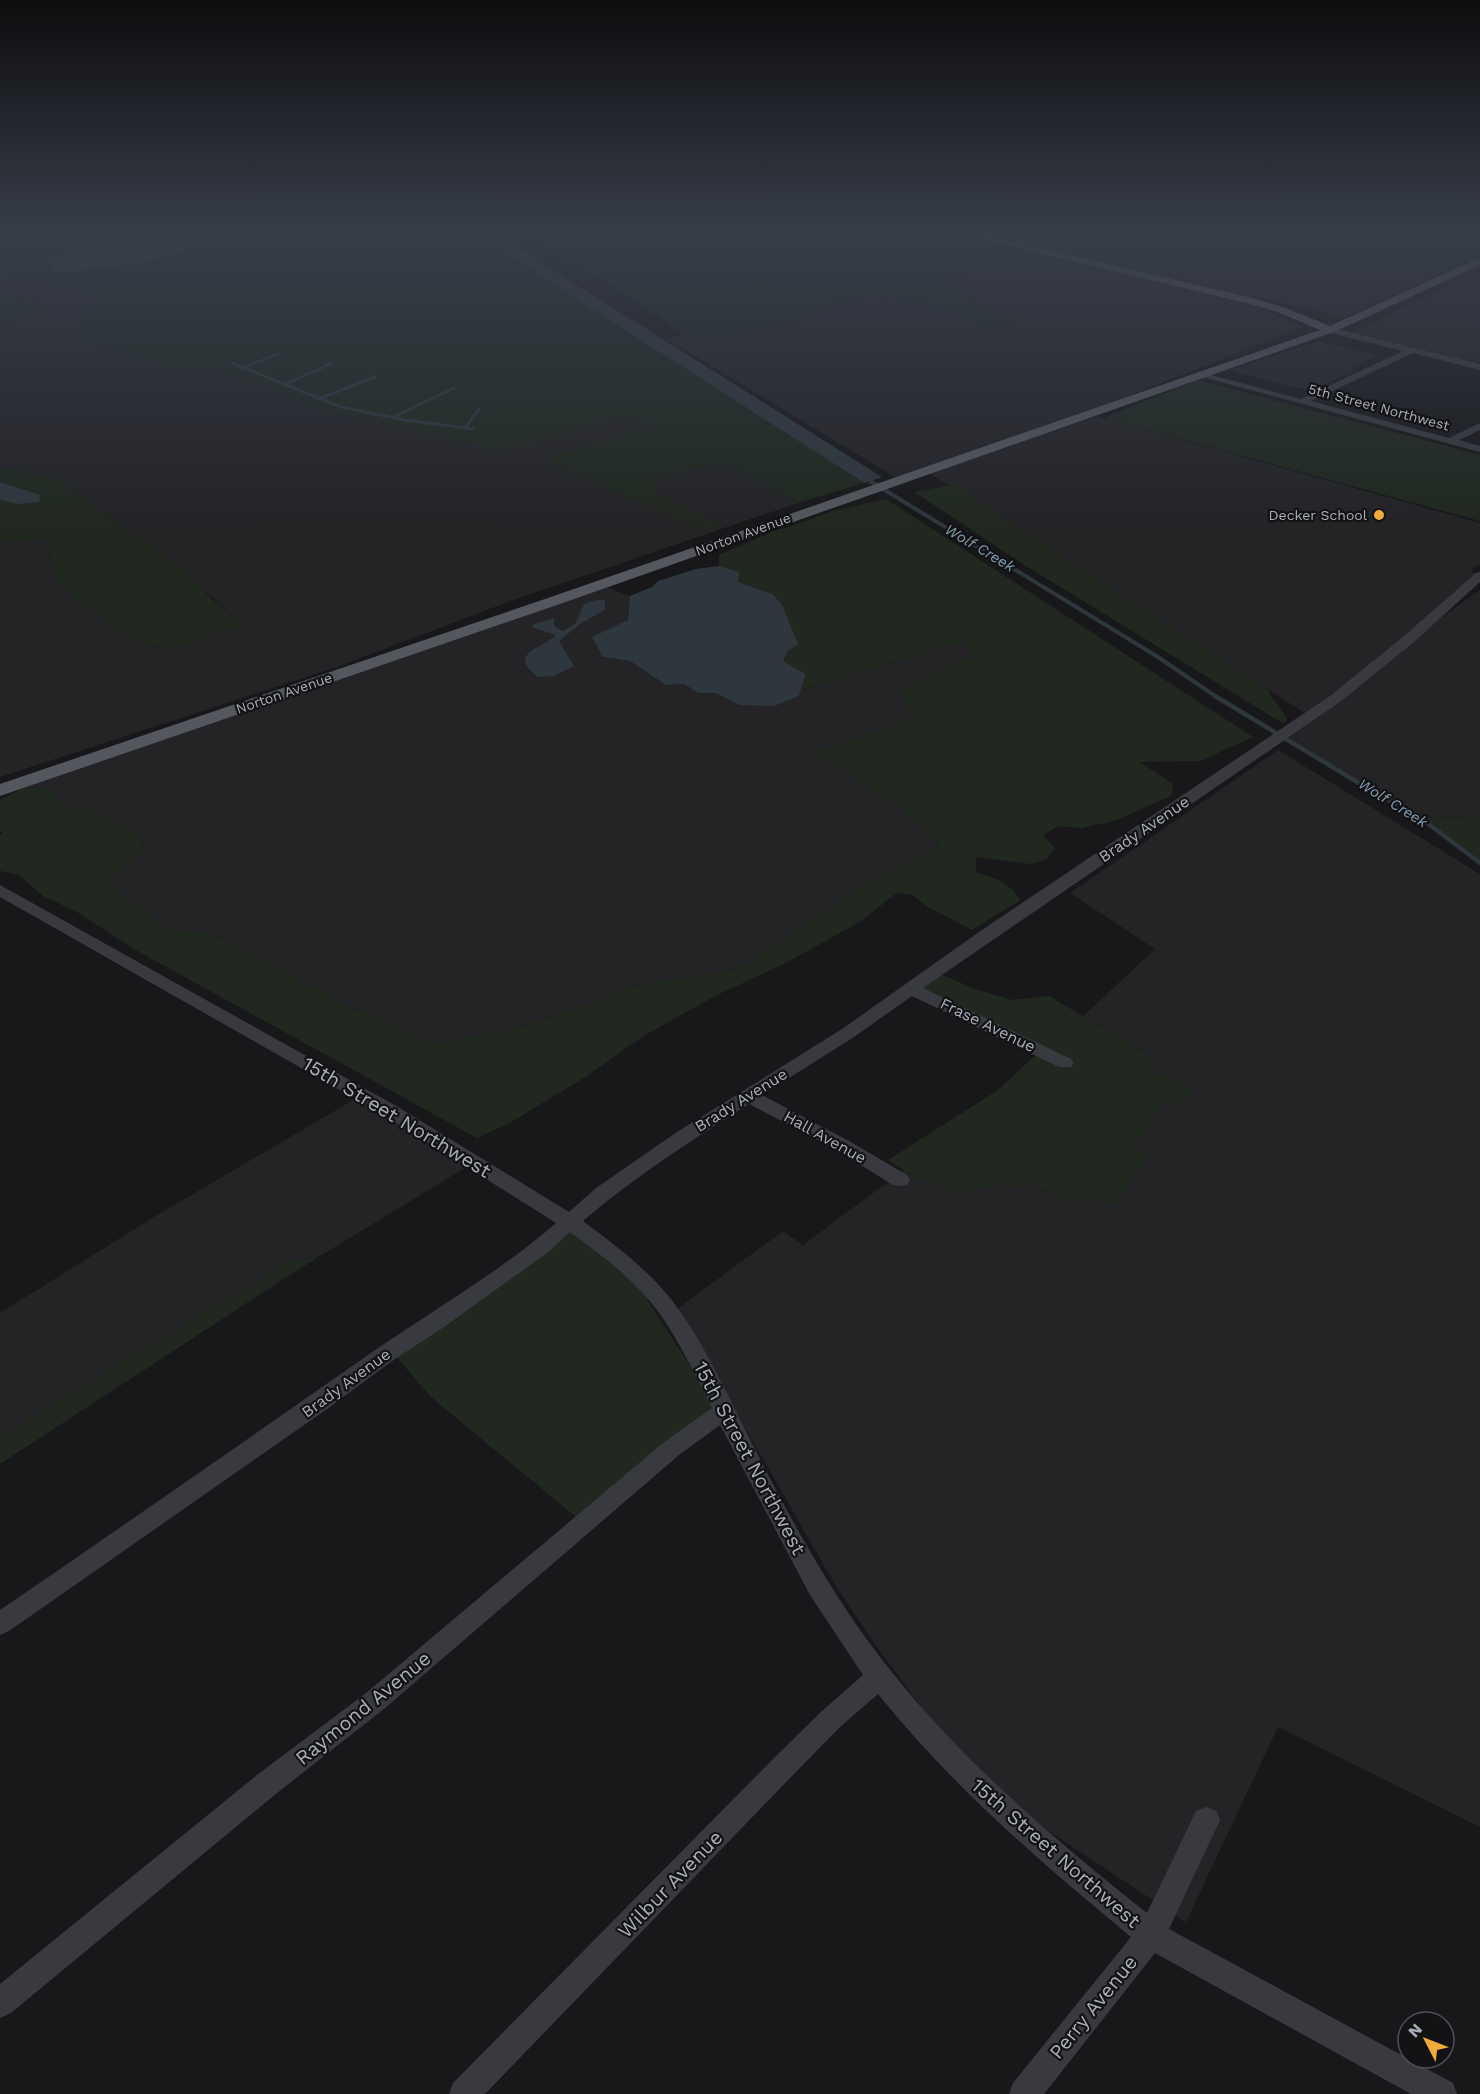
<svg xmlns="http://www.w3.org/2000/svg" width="1480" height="2094" font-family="'Work Sans',sans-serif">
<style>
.built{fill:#242427}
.green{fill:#202820}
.water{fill:#2e373e}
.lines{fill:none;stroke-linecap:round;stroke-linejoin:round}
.stream-far2{stroke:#2e373e;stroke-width:3}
.stream-far1{stroke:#2e373e;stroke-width:4}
.stream{stroke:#2e373e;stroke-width:4.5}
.minor{fill:#393a3f;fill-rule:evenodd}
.major{fill:#55575e;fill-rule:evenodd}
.poi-dot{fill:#f0ac39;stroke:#131315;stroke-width:2}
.labels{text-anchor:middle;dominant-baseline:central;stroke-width:4.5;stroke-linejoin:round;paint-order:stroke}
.far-street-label{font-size:14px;fill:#aaafb9;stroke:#131315}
.far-poi-label{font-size:14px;fill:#aaafb9;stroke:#131315;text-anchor:end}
.far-water-label{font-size:15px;font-style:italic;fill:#829eb4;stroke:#131315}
.street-label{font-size:16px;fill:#aaafb9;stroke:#131315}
.near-street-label{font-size:20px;fill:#aaafb9;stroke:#131315}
</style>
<rect width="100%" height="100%" fill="#18181a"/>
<g class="built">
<path d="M 16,230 L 637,405 L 671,429 L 798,503 L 516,599 L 337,667 L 0,777 L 0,543 L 45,538 L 58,585 L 126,637 L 168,650 L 242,625 L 211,596 L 198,587 L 186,571 L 55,477 L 0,467 L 0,325 L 55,308 L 0,291 L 0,234 Z"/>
<path d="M 957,230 L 1480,230 L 1480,255 L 1345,317 Z"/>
<path d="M 1070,261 L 1255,306 L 1305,327 L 1053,425 L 898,479 L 667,339 L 684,334 L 708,337 L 739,334 L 792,322 L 821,312 L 832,305 L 873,295 L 904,299 L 988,319 L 1017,320 L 980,306 L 945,275 L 1014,264 Z"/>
<path d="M 1480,271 L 1480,361 L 1477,363 L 1352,332 Z"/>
<path d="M 1319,341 L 1377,356 L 1351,368 L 1355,371 L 1313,389 L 1296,388 L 1229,370 Z"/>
<path d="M 1096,416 L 1480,523 L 1480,564 L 1470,571 L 1480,575 L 1311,717 L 927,472 Z"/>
<path d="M 604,586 L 630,596 L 628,620 L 603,657 L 630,661 L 666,685 L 684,684 L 698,693 L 716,693 L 739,705 L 799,696 L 801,690 L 963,641 L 975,657 L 898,688 L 914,719 L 814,752 L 900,808 L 926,830 L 939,845 L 925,856 L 901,864 L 844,898 L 746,965 L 718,973 L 672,979 L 631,987 L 594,1002 L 520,1027 L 444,1043 L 417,1037 L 341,1003 L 327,992 L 307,986 L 245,949 L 213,935 L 170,929 L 108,884 L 117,871 L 143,853 L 142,837 L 90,809 L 69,806 L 47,789 L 23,788 Z"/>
<path d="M 1480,590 L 1480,817 L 1418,816 L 1286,740 L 1370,678 L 1431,625 Z"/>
<path d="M 1278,750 L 1480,874 L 1480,1827 L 1278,1727 L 1186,1922 L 1056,1836 L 1005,1799 L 934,1724 L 873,1642 L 834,1583 L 677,1309 L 783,1231 L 803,1245 L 904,1170 L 917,1178 L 978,1190 L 999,1184 L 1017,1188 L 1022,1182 L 1074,1202 L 1081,1193 L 1149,1156 L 1133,1150 L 1166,1099 L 1182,1105 L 1189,1086 L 1146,1071 L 1155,1059 L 1083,1016 L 1155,949 L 1070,893 Z"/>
<path d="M 355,1099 L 470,1165 L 320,1256 L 286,1263 L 0,1436 L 0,1313 L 154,1217 Z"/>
</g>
<g class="green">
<path d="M 0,230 L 469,230 L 864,483 L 798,503 L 725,461 L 659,480 L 652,490 L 721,525 L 706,531 L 550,463 L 547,457 L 650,427 L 629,415 L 533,444 L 500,451 L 308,406 L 258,383 L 207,371 L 174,370 L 80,338 L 98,292 L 10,275 L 4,259 L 30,246 L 0,237 Z"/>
<path d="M 515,230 L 947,230 L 1077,260 L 1014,264 L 946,275 L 980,306 L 1018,320 L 1000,327 L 976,330 L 987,319 L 904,299 L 873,295 L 832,305 L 821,312 L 792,322 L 739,334 L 708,337 L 684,334 L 608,283 L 574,267 Z"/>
<path d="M 1343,230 L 1433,230 L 1452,234 L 1423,246 Z"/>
<path d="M 0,291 L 56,308 L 0,325 Z"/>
<path d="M 1198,380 L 1480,455 L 1480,521 L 1104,418 Z"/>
<path d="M 0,467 L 55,477 L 186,571 C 201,592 223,607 243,625 L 168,650 L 126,637 L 58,585 L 45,538 L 0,543 Z"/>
<path d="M 955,484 L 1038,541 L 1269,690 L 1271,696 L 1287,718 L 1284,724 L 1026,566 L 914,492 Z"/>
<path d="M 886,499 L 1253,737 L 1200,761 L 1140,762 L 1173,784 L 1171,796 L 1114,821 L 1081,828 L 1059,826 L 1043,835 L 1055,848 L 1046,860 L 1030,864 L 976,857 L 976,872 C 994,878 1010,882 1020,900 L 972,930 L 926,906 L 913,895 L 897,893 L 861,921 L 788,962 L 715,996 L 642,1037 L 587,1076 L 508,1124 L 477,1138 L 132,948 L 77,912 L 43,896 L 19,875 L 0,871 L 0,835 L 3,833 L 0,831 L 0,800 L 23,788 L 47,789 L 69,806 L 90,809 L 142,837 L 143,853 L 117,871 L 108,884 L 170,929 L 213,935 L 245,949 L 307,986 L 327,992 L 341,1003 L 417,1037 L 444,1043 L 520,1027 L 594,1002 L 631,987 L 672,979 L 718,973 L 746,965 L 844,898 L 901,864 L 925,856 L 939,845 L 926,830 L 900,808 L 814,752 L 913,719 L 898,688 L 974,657 L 963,641 L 801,690 L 806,674 L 783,661 L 788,651 L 772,594 L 737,582 L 738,572 L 719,566 L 719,555 L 781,528 L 783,529 L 833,511 Z"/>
<path d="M 1418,816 L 1480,817 L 1480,863 Z"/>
<path d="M 934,971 L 975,989 L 1012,1000 L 1049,996 L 1155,1059 L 1147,1071 L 1189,1086 L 1188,1089 L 1192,1091 L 1182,1105 L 1165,1100 L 1134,1149 L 1149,1155 L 1116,1205 L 1081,1193 L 1074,1202 L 1022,1182 L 1017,1188 L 999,1184 L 959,1195 L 917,1178 L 888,1160 L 998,1090 L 1040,1051 L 910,988 Z"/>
<path d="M 570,1229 L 637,1284 L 718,1409 L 577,1518 L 430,1396 L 393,1353 Z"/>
<path d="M 320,1256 L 296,1271 L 0,1464 L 0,1436 L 286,1263 Z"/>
</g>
<g class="water">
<path d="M 469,230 L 489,230 L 505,240 L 882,477 L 864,483 Z"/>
<path d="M 162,243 L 178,245 L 185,250 C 160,261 80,275 54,270 L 48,258 L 65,252 L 91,248 L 127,250 Z"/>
<path d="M 0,482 L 40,495 L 39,502 L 18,504 L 0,500 Z"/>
<path d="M 719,566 L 739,572 L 738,582 L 772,594 L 782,605 L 798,644 L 788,651 L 783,661 L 806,674 L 799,696 L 774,706 L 739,705 L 716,693 L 698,693 L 684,684 L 666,685 L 630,661 L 603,657 L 592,637 L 628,620 L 630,596 L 652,587 L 658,581 L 696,569 Z"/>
<path d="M 597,600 L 605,600 L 605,610 L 580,624 L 559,641 L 574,666 L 553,676 L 538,677 C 506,653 542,649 556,635 L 534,628 L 532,625 L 554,618 L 554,626 L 563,631 L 575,624 L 584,604 Z"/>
</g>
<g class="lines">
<g class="stream-far2">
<path d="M 232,363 L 341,407 L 405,420 L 473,429"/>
<path d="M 242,368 L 278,354"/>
<path d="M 285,384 L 333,363"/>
<path d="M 318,399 L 375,377"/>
<path d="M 393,417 L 454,388"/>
<path d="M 465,428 L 480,408"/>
</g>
<path class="stream-far1" d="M 865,478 L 1158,657 L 1218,698"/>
<path class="stream" d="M 1215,696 L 1372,791 L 1418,816 L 1480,863"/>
<g class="minor">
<path d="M 1047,230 L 1060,230 L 1016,247 L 1009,245 Z"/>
<path d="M 1330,327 L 1480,364 L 1480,370 L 1413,353 L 1311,401 L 1449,438 L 1480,423 L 1480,430 L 1459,440 L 1480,446 L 1480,452 L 1195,375 L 1200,372 L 1301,399 L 1403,351 L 1327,332 L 1325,330 Z"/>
<path d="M 1480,572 L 1480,582 L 1414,642 L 1340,702 L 923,988 L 1071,1059 L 1074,1063 L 1071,1067 L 1059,1067 L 912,996 L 854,1037 L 762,1095 L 849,1141 L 907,1175 L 910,1180 L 907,1185 L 900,1186 L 893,1185 L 835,1149 L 749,1104 C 692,1140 634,1177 583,1221 C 616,1246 649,1270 674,1303 C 702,1340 722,1384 743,1425 C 769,1478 797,1531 828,1581 C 909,1715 1026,1817 1147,1913 L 1196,1811 L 1206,1807 L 1216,1811 L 1220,1820 L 1169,1929 L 1453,2083 L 1457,2094 L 1411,2094 L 1155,1953 L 1044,2094 L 1009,2094 L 1013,2083 L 1131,1937 C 1040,1862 952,1786 878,1694 L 840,1727 L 791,1777 L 485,2094 L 449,2094 L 453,2083 L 773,1759 L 822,1711 L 863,1675 L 810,1595 L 720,1425 L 679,1455 L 384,1709 L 277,1793 L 11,2013 L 0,2018 L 0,1984 L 257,1775 L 366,1693 L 663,1443 L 712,1408 C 696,1376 680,1343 660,1314 C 636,1281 603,1256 570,1232 L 547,1253 L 444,1327 L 395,1359 L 327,1409 L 9,1631 L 0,1635 L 0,1610 C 126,1524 252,1436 378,1348 C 438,1307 501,1271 556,1223 L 384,1115 L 0,897 L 0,885 L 398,1107 L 569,1212 L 596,1188 L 677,1132 L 842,1029 L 979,932 L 1330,696 L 1404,636 L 1476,573 Z"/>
</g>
<path class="major" d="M 942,230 L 961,230 L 1249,297 L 1283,307 L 1330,326 L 1476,259 L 1480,258 L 1480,265 L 1334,332 L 557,605 L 0,796 L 0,784 L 545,599 L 1320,330 L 1275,311 L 1246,303 Z"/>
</g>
<linearGradient id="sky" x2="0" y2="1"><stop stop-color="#0d0d0e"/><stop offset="0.44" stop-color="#373d49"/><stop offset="1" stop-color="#373d49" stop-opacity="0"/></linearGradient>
<rect width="1480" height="524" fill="url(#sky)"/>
<circle class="poi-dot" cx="1379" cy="515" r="6"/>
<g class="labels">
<g class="far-street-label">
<text transform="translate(1379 407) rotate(15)">5th Street Northwest</text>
<text transform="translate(743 534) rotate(-20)">Norton Avenue</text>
<text transform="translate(284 693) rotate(-19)">Norton Avenue</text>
</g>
<g class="far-poi-label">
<text x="1367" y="515">Decker School</text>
</g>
<g class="far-water-label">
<text transform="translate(980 548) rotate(31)">Wolf Creek</text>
<text transform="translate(1393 803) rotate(32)">Wolf Creek</text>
</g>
<g class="street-label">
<text transform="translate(1144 829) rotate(-34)">Brady Avenue</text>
<text transform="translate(988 1025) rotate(26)">Frase Avenue</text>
<text transform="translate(741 1100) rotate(-32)">Brady Avenue</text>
<text transform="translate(825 1137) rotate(29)">Hall Avenue</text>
<text transform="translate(346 1383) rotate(-36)">Brady Avenue</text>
</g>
<g class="near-street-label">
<text transform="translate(397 1117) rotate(31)">15th Street Northwest</text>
<text transform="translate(750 1458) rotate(62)">15th Street Northwest</text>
<text transform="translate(363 1708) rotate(-39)">Raymond Avenue</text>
<text transform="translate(1056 1853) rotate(41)">15th Street Northwest</text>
<text transform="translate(670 1884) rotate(-46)">Wilbur Avenue</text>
<text transform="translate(1093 2007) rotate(-51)">Perry Avenue</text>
</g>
</g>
<g transform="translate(1426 2040) rotate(312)"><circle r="28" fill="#131315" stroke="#4f5157" stroke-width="1.5"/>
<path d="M0-4.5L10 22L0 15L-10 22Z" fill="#f0ac39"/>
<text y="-9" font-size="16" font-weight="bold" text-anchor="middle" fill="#aaafb9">N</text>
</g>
</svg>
